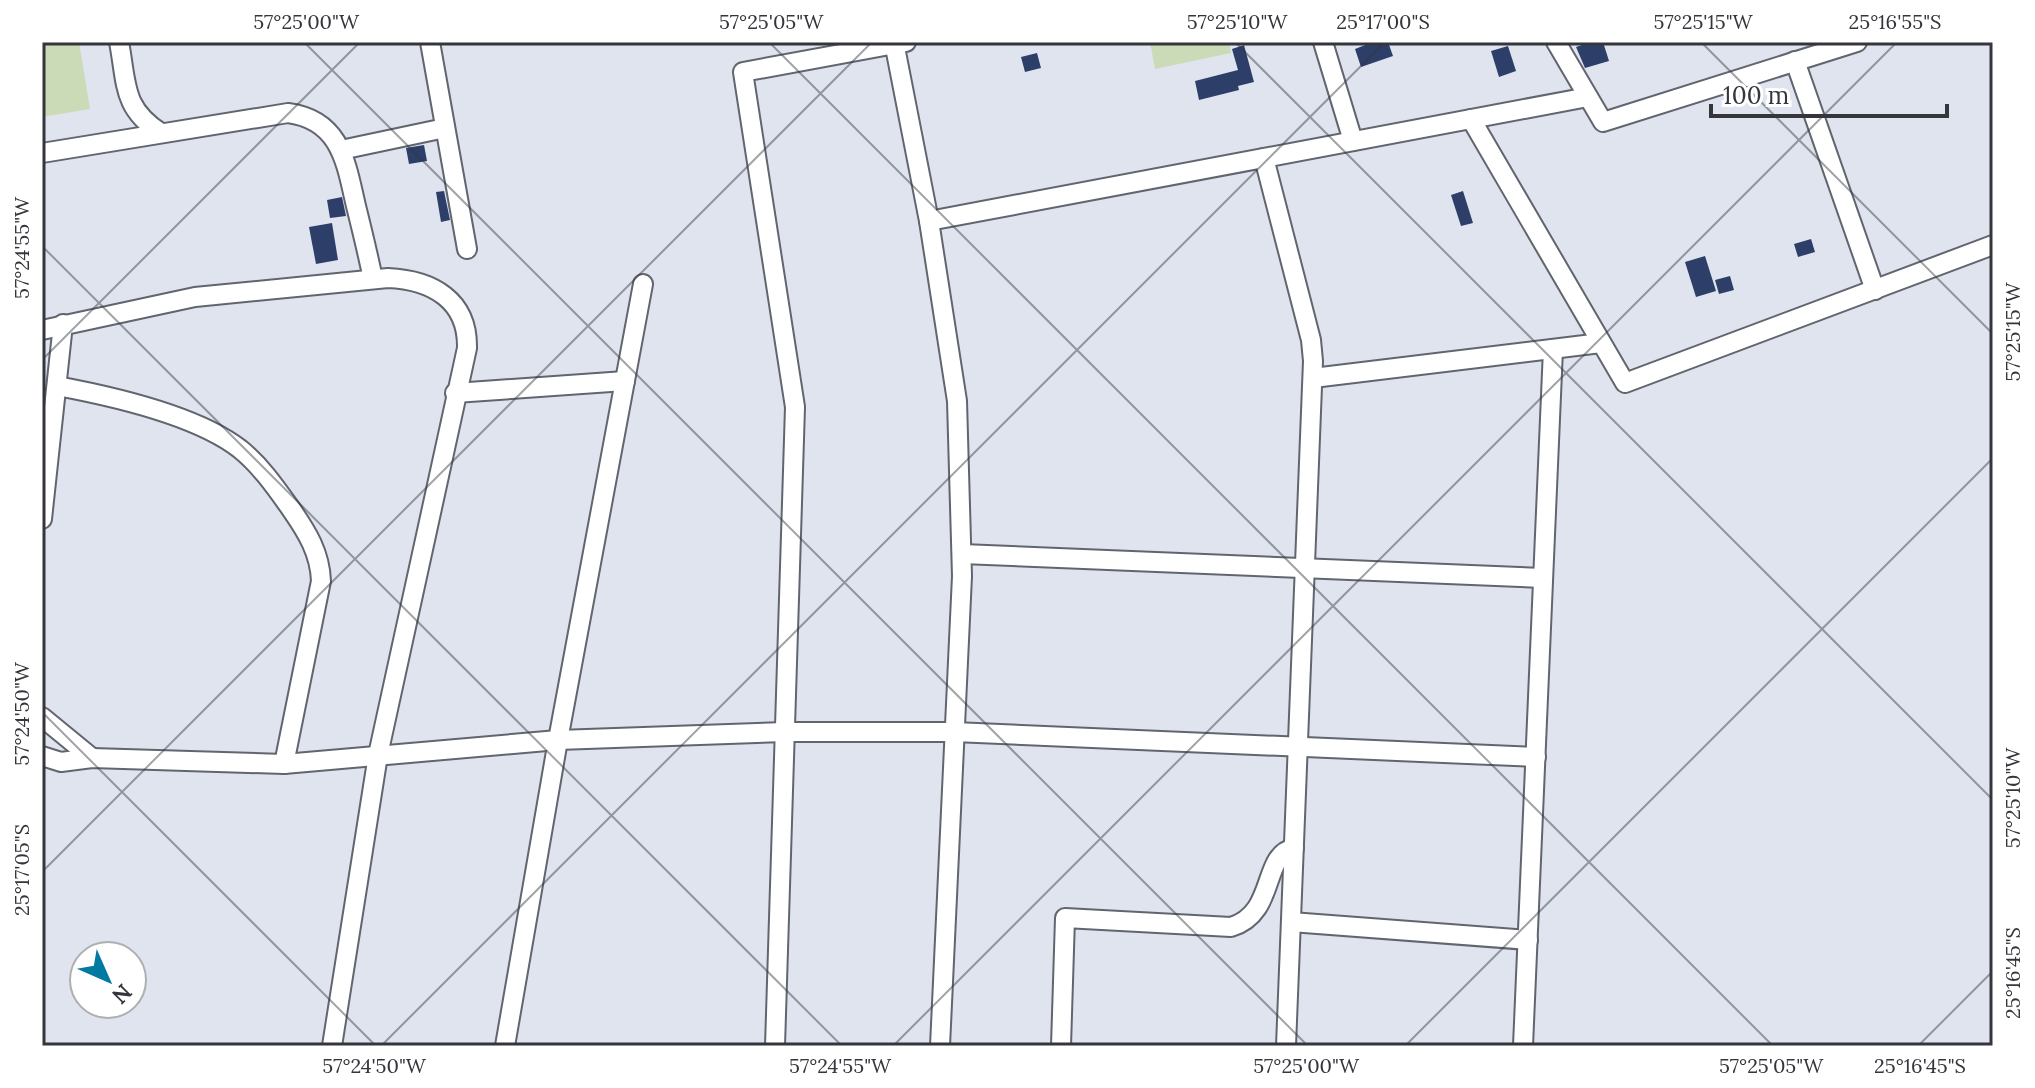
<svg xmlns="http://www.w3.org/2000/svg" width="2035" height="1088" font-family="Lora,serif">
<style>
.pitch{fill:#ccdbb7}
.building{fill:#2d3f69}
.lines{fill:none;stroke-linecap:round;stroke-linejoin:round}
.minor-casing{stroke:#60656e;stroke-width:22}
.minor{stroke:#fff;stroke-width:18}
.ticks{fill:none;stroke:#34363b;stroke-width:2;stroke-opacity:0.45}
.neatline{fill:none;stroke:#34363b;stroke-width:3}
.ticks-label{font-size:20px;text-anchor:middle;fill:#34363b}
</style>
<rect width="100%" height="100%" fill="#dfe4ef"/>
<g class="pitch">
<path d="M 42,42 L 79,42 L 90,109 L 42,117 Z"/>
<path d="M 1150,42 L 1229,42 L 1231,53 L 1155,69 Z"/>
</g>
<g class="building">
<path d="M 1373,42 L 1388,42 L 1393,56 L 1361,67 L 1355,49 Z"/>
<path d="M 1591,42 L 1603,42 L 1609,61 L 1585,68 L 1576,47 Z"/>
<path d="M 1244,45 L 1254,82 L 1238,86 L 1239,90 L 1199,100 L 1195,81 L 1238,70 L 1232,49 Z"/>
<path d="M 1508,46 L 1516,71 L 1499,77 L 1491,51 Z"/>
<path d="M 1037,53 L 1041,68 L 1025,72 L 1021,57 Z"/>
<path d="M 424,145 L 427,161 L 409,164 L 406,148 Z"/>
<path d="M 444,191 L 450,220 L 441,222 L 436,192 Z"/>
<path d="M 1463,191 L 1473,223 L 1461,226 L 1451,195 Z"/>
<path d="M 342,197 L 346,216 L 330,218 L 327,200 Z"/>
<path d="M 332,223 L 338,260 L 316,264 L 309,227 Z"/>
<path d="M 1811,239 L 1815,252 L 1798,257 L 1794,244 Z"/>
<path d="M 1705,256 L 1716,291 L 1696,297 L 1685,262 Z"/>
<path d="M 1730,276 L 1734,290 L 1719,294 L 1715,280 Z"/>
</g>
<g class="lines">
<defs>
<g id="minor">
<path d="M 119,42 C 127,84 122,108 161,133"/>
<path d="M 430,42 L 467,249"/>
<path d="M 894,42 L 929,221 L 957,401 L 962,576 L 940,1046"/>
<path d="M 1323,42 L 1353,141"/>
<path d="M 1556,42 L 1603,122 L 1857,42"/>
<path d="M 1795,61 L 1875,290"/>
<path d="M 1471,119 L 1625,383 L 1993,245"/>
<path d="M 341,150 L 445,128"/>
<path d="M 42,153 L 288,113 C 341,120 346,163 356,206 C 362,230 368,255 373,279"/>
<path d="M 1264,158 L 1311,340 L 1313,361 L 1286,1046"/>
<path d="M 929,221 L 1588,97"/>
<path d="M 42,330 L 195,297 L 388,278 C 432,280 468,300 467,348 L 378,755 L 332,1046"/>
<path d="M 1313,378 L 1601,343"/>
<path d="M 57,386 C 111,396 196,415 240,449 C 261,466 276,488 291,509 C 307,532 320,553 321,581 L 284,764"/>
<path d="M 455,393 L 625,381"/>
<path d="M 42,519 L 63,324"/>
<path d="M 962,554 L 1543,578"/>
<path d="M 42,717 L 92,758"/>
<path d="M 42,756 L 61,762 L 92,758 L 284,764 L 558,740 L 785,732 L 954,732 L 1536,757"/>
<path d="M 1291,922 L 1528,940"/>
<path d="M 505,1046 L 558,740 L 643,284"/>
<path d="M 775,1046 L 795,407 L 743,72 L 906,42"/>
<path d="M 1061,1046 L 1065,918 L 1231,927 C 1277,913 1261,855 1294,848"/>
<path d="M 1523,1046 L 1553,349"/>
</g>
</defs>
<use href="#minor" class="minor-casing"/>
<use href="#minor" class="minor"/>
</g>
<path class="ticks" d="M 304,42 L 1308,1046M 769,42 L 1773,1046M 1235,42 L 1993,800M 1701,42 L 1993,334M 42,246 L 842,1046M 42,360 L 360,42M 42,712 L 376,1046M 42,872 L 872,42M 381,1046 L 1385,42M 893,1046 L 1897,42M 1405,1046 L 1993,458M 1918,1046 L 1993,971"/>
<rect width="2035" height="1088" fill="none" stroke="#ffffff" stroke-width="88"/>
<g transform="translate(108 980) rotate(135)"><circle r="38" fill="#ffffff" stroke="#aeafb1" stroke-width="2"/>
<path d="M0-6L14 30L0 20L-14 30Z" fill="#017aa2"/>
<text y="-12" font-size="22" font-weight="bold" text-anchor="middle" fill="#34363b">N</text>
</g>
<path d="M1711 104v12h236v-12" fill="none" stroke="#34363b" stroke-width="4"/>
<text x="1723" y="104" font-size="24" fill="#34363b" stroke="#ffffff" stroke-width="6" paint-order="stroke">100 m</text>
<rect x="44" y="44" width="1947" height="1000" class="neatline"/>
<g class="ticks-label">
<text x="306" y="29">57°25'00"W</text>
<text x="771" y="29">57°25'05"W</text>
<text x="1237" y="29">57°25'10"W</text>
<text x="1383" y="29">25°17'00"S</text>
<text x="1703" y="29">57°25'15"W</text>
<text x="1895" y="29">25°16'55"S</text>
<text transform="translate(22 248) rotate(-90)" y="7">57°24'55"W</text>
<text transform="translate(2013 332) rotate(-90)" y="7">57°25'15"W</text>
<text transform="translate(22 714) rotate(-90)" y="7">57°24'50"W</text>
<text transform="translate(2013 798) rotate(-90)" y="7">57°25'10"W</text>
<text transform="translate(22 870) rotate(-90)" y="7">25°17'05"S</text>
<text transform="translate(2013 973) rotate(-90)" y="7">25°16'45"S</text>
<text x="374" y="1073">57°24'50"W</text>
<text x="840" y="1073">57°24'55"W</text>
<text x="1306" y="1073">57°25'00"W</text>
<text x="1771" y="1073">57°25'05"W</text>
<text x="1920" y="1073">25°16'45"S</text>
</g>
</svg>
